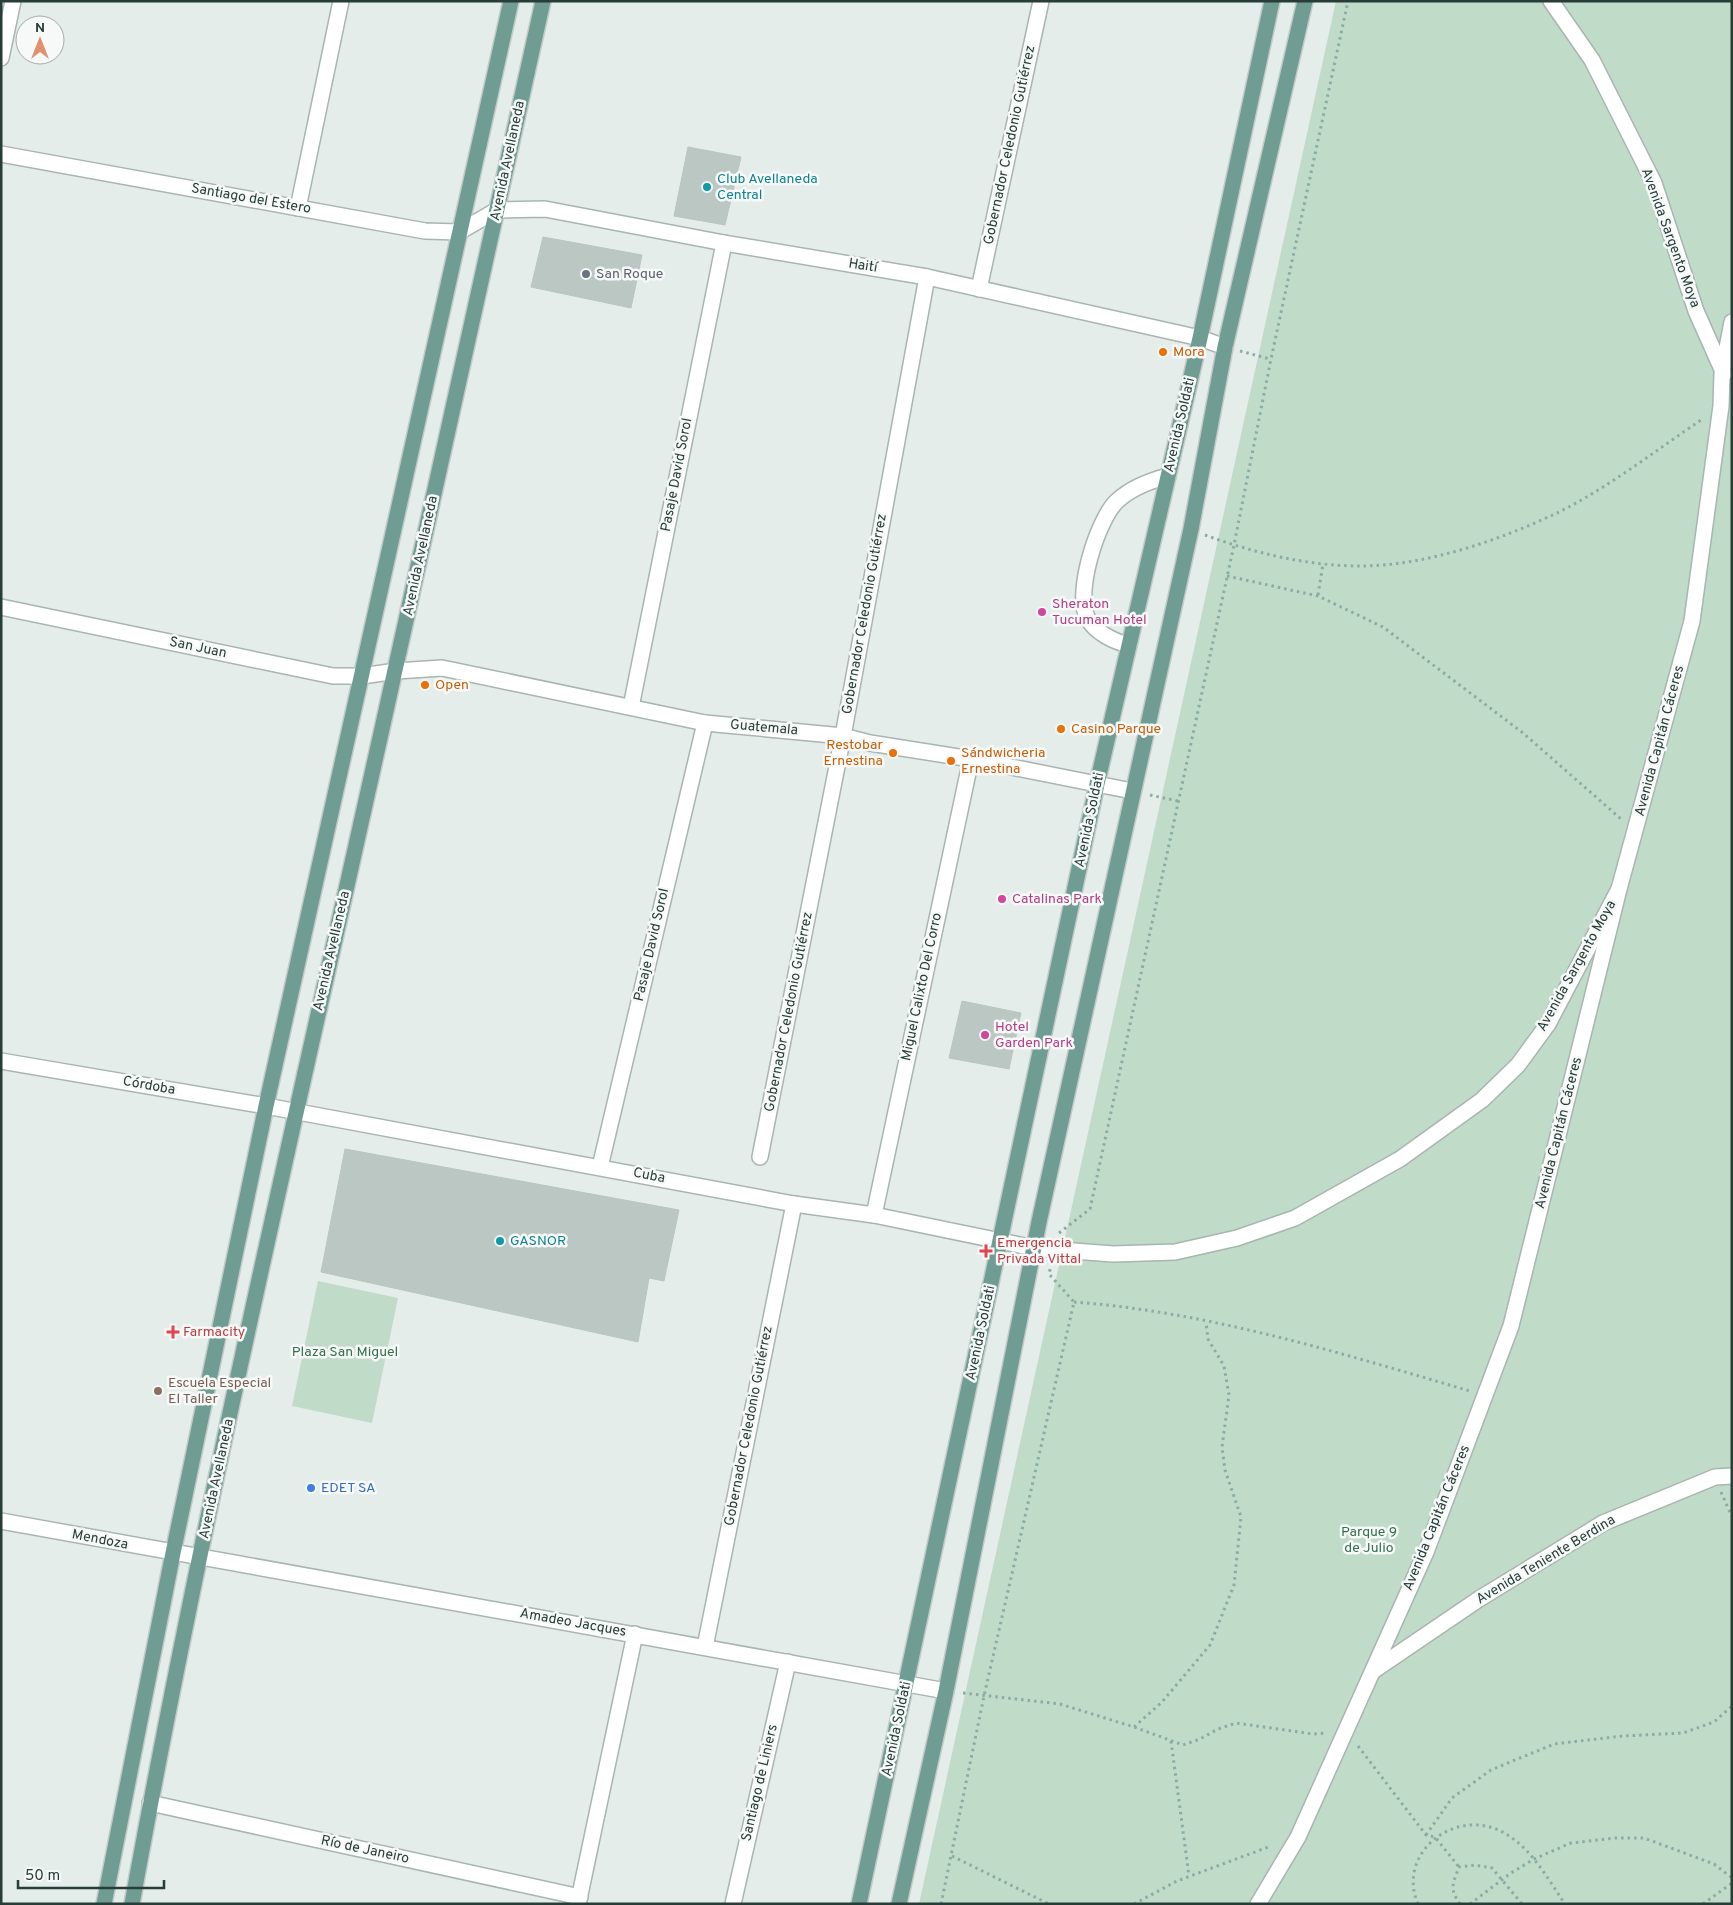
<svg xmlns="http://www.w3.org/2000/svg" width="1733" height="1905" font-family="Overpass,sans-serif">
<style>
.green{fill:#c1dbc9}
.building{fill:#bbc7c3;stroke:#b8c6c1}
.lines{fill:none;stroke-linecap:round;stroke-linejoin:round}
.minor-casing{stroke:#a8b5b1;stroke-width:18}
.major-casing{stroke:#c2c9c7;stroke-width:18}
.path{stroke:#89ada3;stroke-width:3;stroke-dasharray:2.5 4;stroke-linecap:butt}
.minor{stroke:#fff;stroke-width:15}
.major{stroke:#6f9d93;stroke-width:15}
.culture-dot{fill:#0f9aa8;stroke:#f6f9f8;stroke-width:2}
.worship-dot{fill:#6b7280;stroke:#f6f9f8;stroke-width:2}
.food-dot{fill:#e8710a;stroke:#f6f9f8;stroke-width:2}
.hotel-dot{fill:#d1479c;stroke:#f6f9f8;stroke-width:2}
.health-dot{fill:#e0444e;stroke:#f6f9f8;stroke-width:2}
.education-dot{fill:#8d6e63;stroke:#f6f9f8;stroke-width:2}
.shop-dot{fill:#3f7fe0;stroke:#f6f9f8;stroke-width:2}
.labels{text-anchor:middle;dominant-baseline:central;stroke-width:5;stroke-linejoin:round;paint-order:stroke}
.street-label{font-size:14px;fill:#263d38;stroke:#f6f9f8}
.culture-label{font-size:14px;fill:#0d838f;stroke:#f6f9f8;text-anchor:start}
.worship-label{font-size:14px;fill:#5b616d;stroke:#f6f9f8;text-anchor:start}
.food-label{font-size:14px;fill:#c56008;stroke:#f6f9f8;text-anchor:start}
.hotel-label{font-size:14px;fill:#b23c85;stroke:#f6f9f8;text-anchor:start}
.health-label{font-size:14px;fill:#be3a42;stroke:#f6f9f8;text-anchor:start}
.park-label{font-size:14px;fill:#356f4e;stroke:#f6f9f8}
.education-label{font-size:14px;fill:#785e54;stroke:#f6f9f8;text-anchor:start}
.shop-label{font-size:14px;fill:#366cbe;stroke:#f6f9f8;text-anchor:start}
</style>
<rect width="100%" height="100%" fill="#e5edea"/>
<g class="green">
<path d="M 1336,1 L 1732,1 L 1732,1904 L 919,1904 Z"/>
<path d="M 318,1281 L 398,1298 L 372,1423 L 292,1406 Z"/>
</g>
<g class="building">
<path d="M 688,147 L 741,157 L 725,225 L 674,216 Z"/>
<path d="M 543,237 L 642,255 L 631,308 L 531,287 Z"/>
<path d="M 962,1001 L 1021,1013 L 1009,1069 L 949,1058 Z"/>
<path d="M 345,1149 L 679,1210 L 664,1281 L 649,1278 L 638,1342 L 321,1272 Z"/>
</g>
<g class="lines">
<defs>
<g id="minor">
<path d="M 1551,1 L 1592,60 L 1654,183 L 1696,311 L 1724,374"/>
<path d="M 1,58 L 13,1"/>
<path d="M 1,154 L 425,231 L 459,232 L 497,210 L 545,209 L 724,243 L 927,277 L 1200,338 L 1225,347"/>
<path d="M 298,208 L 341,1"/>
<path d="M 979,289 L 1041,1"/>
<path d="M 1,607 L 333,676 L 362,676 L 396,671 L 442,668 L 705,723 L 843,736 L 870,743 L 971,759 L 1132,791"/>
<path d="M 1129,645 C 1115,642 1096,633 1088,619 C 1074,595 1097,520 1117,501 C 1131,488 1149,481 1168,476"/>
<path d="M 631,707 L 724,243"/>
<path d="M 1,1061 L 266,1106 L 794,1204 L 874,1215 L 1034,1248 L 1113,1254 L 1175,1252 L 1237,1238 L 1295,1218 L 1400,1159 L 1482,1100 L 1518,1065 L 1548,1024 L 1619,889"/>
<path d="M 760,1157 L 843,736 L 927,277"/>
<path d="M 600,1167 L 705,723"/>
<path d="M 874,1215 L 971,759"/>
<path d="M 1,1521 L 946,1691"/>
<path d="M 705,1647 L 794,1204"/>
<path d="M 1373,1671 L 1479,1599 L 1603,1523 L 1715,1477 L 1732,1476"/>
<path d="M 150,1803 L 580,1897"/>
<path d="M 578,1904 L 635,1634"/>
<path d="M 733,1904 L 788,1662"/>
<path d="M 1258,1904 L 1298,1837 L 1426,1552 L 1511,1326 L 1619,889 L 1692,621 L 1721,406 L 1722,374 L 1732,322"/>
</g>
<g id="major">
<path d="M 104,1904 L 173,1553 L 266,1106 L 511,1"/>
<path d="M 132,1904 C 193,1567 269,1233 344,899 C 411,600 477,301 543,1"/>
<path d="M 859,1904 L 1097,784 L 1200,338 L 1272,1"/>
<path d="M 899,1904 L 946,1691 L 1039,1222 L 1191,529 L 1225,347 L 1305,1"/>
</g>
</defs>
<use href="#minor" class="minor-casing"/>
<use href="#major" class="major-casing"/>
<g class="path">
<path d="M 1240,351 L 1270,359"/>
<path d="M 1205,535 C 1254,553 1308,566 1360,566 C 1426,566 1500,540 1559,512 C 1609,487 1655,451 1701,420"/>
<path d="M 1227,576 L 1318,596 L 1383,627 L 1523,733 L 1621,819"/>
<path d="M 1318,595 L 1323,564"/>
<path d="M 1150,795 L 1178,801"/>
<path d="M 1059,1233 L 1090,1209 L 1234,545 L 1271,359 L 1348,1"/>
<path d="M 1074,1302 C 1209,1312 1340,1353 1470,1391"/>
<path d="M 1721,1492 L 1732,1517"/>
<path d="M 963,1693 L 1060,1704 L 1134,1727 L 1183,1745 L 1200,1739 L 1218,1729 L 1236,1723 L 1313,1734 L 1326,1733"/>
<path d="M 1134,1727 L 1162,1702 L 1210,1645 L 1234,1585 L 1241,1517 L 1225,1470 L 1222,1447 L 1229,1395 L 1224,1366 L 1208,1339 L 1206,1322"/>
<path d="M 1171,1741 L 1189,1876"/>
<path d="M 1358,1746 L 1426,1835 L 1435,1837 L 1459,1867"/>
<path d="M 1426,1835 L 1452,1798 L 1491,1770 L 1554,1744 L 1623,1736 L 1683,1733 L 1714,1722 L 1732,1706"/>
<path d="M 952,1856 L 1049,1904"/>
<path d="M 941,1904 L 984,1696 L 1074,1302 L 1049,1274 L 1051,1266"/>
<path d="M 1134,1904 L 1177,1881 L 1271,1846"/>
<path d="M 1418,1904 C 1397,1856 1449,1811 1496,1829 C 1528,1842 1546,1876 1565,1904"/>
<path d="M 1460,1904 C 1449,1889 1453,1883 1459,1867 L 1475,1865 L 1492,1868 L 1522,1904"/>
<path d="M 1470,1904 L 1511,1873 L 1534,1859 L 1571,1843 L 1615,1838 L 1644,1838 L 1714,1864 L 1732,1878"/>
<path d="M 1703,1904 L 1732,1883"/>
</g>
<use href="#minor" class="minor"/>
<use href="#major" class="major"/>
</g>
<g class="culture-dot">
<circle cx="707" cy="187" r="5"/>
<circle cx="500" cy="1241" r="5"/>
</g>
<circle class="worship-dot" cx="586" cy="274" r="5"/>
<g class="food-dot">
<circle cx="1163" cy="352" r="5"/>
<circle cx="425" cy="685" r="5"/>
<circle cx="1061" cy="729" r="5"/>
<circle cx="893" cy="753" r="5"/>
<circle cx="951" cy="761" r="5"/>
</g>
<g class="hotel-dot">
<circle cx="1042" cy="612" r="5"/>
<circle cx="1002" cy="899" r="5"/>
<circle cx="985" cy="1035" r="5"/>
</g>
<g class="health-dot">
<path d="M983.5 1243.5h5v5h5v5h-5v5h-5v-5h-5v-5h5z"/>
<path d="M170.5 1324.5h5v5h5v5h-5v5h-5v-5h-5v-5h5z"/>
</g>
<circle class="education-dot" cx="158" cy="1391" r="5"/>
<circle class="shop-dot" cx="311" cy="1488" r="5"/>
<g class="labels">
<g class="street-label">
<text transform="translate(1010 145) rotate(-78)">Gobernador Celedonio Gutiérrez</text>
<text transform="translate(508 161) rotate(-78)">Avenida Avellaneda</text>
<text transform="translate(251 199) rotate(10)">Santiago del Estero</text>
<text transform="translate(1670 238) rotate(70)">Avenida Sargento Moya</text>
<text transform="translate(863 266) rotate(9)">Haití</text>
<text transform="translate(1180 425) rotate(-77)">Avenida Soldati</text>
<text transform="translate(677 475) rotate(-79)">Pasaje David Sorol</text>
<text transform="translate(421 556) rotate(-78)">Avenida Avellaneda</text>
<text transform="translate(865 614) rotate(-80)">Gobernador Celedonio Gutiérrez</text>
<text transform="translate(198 648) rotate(12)">San Juan</text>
<text transform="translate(764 728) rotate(5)">Guatemala</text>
<text transform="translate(1660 741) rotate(-75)">Avenida Capitán Cáceres</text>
<text transform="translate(1090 820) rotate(-78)">Avenida Soldati</text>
<text transform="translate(652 945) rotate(-77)">Pasaje David Sorol</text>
<text transform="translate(332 951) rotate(-77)">Avenida Avellaneda</text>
<text transform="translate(1577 966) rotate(-61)">Avenida Sargento Moya</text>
<text transform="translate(922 987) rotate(-78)">Miguel Calixto Del Corro</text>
<text transform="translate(789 1012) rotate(-79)">Gobernador Celedonio Gutiérrez</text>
<text transform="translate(149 1086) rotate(10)">Córdoba</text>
<text transform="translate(1559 1133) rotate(-76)">Avenida Capitán Cáceres</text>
<text transform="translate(649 1176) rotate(11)">Cuba</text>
<text transform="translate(981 1333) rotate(-78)">Avenida Soldati</text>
<text transform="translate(749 1426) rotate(-79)">Gobernador Celedonio Gutiérrez</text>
<text transform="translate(217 1479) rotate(-78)">Avenida Avellaneda</text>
<text transform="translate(1437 1518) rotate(-68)">Avenida Capitán Cáceres</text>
<text transform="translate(100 1540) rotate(11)">Mendoza</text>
<text transform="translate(1546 1560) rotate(-31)">Avenida Teniente Berdina</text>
<text transform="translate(573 1623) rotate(10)">Amadeo Jacques</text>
<text transform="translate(897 1729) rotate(-78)">Avenida Soldati</text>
<text transform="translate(760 1783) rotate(-77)">Santiago de Liniers</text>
<text transform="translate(365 1850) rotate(12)">Río de Janeiro</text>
</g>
<g class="culture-label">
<text x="717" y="179">Club Avellaneda<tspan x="717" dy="16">Central</tspan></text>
<text x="510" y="1241">GASNOR</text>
</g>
<g class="worship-label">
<text x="596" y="274">San Roque</text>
</g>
<g class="food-label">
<text x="1173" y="352">Mora</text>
<text x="435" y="685">Open</text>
<text x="1071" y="729">Casino Parque</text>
<text x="883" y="745" text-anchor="end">Restobar<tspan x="883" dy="16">Ernestina</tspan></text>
<text x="961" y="753">Sándwicheria<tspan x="961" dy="16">Ernestina</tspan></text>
</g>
<g class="hotel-label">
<text x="1052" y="604">Sheraton<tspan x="1052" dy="16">Tucuman Hotel</tspan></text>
<text x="1012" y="899">Catalinas Park</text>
<text x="995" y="1027">Hotel<tspan x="995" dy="16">Garden Park</tspan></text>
</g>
<g class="health-label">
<text x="997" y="1243">Emergencia<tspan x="997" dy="16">Privada Vittal</tspan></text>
<text x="183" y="1332">Farmacity</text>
</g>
<g class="park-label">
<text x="345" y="1352">Plaza San Miguel</text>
<text x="1369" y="1532">Parque 9<tspan x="1369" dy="16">de Julio</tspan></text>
</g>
<g class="education-label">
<text x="168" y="1383">Escuela Especial<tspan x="168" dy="16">El Taller</tspan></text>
</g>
<g class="shop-label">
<text x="321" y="1488">EDET SA</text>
</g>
</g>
<rect width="1733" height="1905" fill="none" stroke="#263d38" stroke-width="5"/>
<g transform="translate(40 40)"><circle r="24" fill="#f6f9f8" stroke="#a3aeab"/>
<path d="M0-4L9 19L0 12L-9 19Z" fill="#e2906e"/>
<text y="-8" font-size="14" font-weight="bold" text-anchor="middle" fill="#263d38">N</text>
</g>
<path d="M18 1880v8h146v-8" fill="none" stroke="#263d38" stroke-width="2.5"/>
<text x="25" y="1880" font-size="15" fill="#263d38" stroke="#f6f9f8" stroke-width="4" paint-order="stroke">50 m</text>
</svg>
